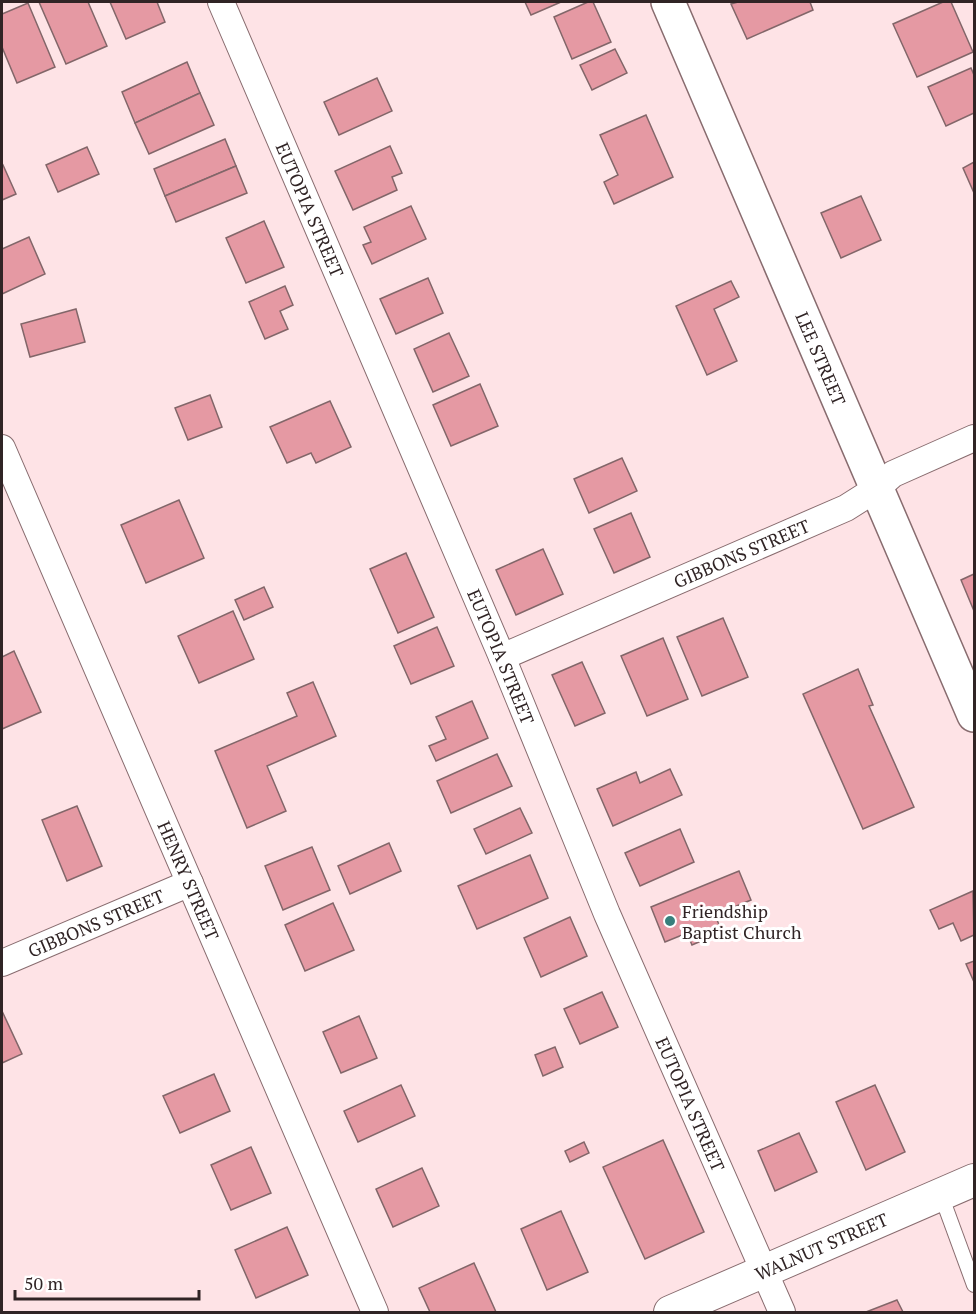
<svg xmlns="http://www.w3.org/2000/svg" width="976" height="1314" font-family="'PT Serif',serif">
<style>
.building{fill:#e599a3;stroke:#826669;stroke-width:1.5}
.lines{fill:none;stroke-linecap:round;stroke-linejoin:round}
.service-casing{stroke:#886c6f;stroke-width:16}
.minor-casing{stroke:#886c6f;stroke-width:28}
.tertiary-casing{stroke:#886c6f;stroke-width:34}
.secondary-casing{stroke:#886c6f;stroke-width:36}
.service{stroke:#fff;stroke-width:14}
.minor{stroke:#fff;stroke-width:26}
.tertiary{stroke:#fff;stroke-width:32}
.secondary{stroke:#fff;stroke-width:33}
.poi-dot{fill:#377f7c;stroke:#fff;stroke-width:2}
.labels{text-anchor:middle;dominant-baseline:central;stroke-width:6;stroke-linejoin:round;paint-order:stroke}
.street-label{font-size:18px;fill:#302425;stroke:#fff}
.poi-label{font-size:18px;fill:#302425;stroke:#fff;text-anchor:start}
</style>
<rect width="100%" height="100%" fill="#fee3e6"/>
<g class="building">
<path d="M 39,2 L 88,2 L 107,46 L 66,64 Z"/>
<path d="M 110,2 L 157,2 L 165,22 L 126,39 Z"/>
<path d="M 525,2 L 561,2 L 531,15 Z"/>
<path d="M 588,2 L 593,2 L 611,42 L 572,59 L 554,17 Z"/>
<path d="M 738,2 L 810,2 L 813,10 L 747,39 L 731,4 Z"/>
<path d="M 943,2 L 951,2 L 973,52 L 917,77 L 893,24 Z"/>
<path d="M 28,3 L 55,67 L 17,83 L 2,47 L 2,14 Z"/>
<path d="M 615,49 L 627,73 L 592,90 L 580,65 Z"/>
<path d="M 187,62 L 200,93 L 135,123 L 122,92 Z"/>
<path d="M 971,68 L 974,75 L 974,113 L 946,126 L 928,87 Z"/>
<path d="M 377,78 L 392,111 L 339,135 L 324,102 Z"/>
<path d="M 200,93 L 214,125 L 149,154 L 135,123 Z"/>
<path d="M 646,115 L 673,177 L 614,204 L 604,182 L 618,175 L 600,135 Z"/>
<path d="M 225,139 L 236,166 L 165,196 L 154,169 Z"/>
<path d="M 390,146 L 402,173 L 392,177 L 397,190 L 353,210 L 335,171 Z"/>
<path d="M 87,147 L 99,174 L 58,192 L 46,165 Z"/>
<path d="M 974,162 L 974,193 L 963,168 Z"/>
<path d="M 3,165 L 16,194 L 2,200 L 2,166 Z"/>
<path d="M 236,166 L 247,193 L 176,222 L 165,196 Z"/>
<path d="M 861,196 L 881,240 L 841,258 L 821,213 Z"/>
<path d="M 411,206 L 426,239 L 372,264 L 363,245 L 371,242 L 364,227 Z"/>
<path d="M 264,221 L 284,267 L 246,283 L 226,238 Z"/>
<path d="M 29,237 L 45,274 L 2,294 L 2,249 Z"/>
<path d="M 428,278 L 443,313 L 396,334 L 380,299 Z"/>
<path d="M 731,281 L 739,297 L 714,309 L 737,361 L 707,375 L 676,306 Z"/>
<path d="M 285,286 L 293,305 L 280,311 L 288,329 L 265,339 L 249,302 Z"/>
<path d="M 76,309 L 85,342 L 30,357 L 21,324 Z"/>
<path d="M 449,333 L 469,376 L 433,392 L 414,349 Z"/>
<path d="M 480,384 L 498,426 L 451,446 L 433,405 Z"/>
<path d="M 210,395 L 222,427 L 188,440 L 175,408 Z"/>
<path d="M 330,401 L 351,447 L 316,463 L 311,453 L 287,463 L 270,427 Z"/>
<path d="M 622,458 L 637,491 L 589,513 L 574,479 Z"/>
<path d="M 179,500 L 204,558 L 146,583 L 121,525 Z"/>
<path d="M 631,513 L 650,557 L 614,573 L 594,529 Z"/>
<path d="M 543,549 L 563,594 L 516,615 L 496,570 Z"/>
<path d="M 406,553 L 434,617 L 398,633 L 370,569 Z"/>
<path d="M 974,574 L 974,611 L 961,580 Z"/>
<path d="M 264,587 L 273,607 L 244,620 L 235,600 Z"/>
<path d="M 233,611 L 254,659 L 199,683 L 178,636 Z"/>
<path d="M 723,618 L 748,677 L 702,696 L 677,637 Z"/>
<path d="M 437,627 L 454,666 L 411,684 L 394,646 Z"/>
<path d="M 663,638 L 688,699 L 647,716 L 621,656 Z"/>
<path d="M 14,651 L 41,712 L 2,729 L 2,657 Z"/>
<path d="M 582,662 L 605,713 L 575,726 L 552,675 Z"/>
<path d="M 858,669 L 873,705 L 869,706 L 914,807 L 863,829 L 803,694 Z"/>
<path d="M 313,682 L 336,736 L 267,766 L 286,811 L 247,828 L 215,751 L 297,716 L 287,693 Z"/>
<path d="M 472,701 L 488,738 L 436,761 L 429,746 L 446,739 L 436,717 Z"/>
<path d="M 497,754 L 512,786 L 451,813 L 437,781 Z"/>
<path d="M 670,769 L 682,795 L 613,826 L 597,789 L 636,772 L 640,783 Z"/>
<path d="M 77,806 L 102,866 L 67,881 L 42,820 Z"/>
<path d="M 520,808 L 532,833 L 486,854 L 474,829 Z"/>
<path d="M 680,829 L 694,862 L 640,886 L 625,853 Z"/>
<path d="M 389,843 L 401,871 L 350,894 L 338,866 Z"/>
<path d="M 312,847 L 330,890 L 283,910 L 265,866 Z"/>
<path d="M 530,855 L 548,898 L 477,929 L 458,886 Z"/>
<path d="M 739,871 L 751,900 L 715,915 L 722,932 L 692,945 L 687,933 L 665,942 L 651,907 Z"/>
<path d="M 973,891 L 974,935 L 961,941 L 953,923 L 939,929 L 930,910 Z"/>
<path d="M 333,903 L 354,950 L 305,971 L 285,925 Z"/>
<path d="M 570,917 L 587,956 L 541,977 L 524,938 Z"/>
<path d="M 974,961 L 974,982 L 966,964 Z"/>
<path d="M 602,992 L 618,1027 L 580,1044 L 564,1009 Z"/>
<path d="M 2,1011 L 22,1054 L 2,1063 Z"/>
<path d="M 359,1016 L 377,1058 L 341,1073 L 323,1032 Z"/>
<path d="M 555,1047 L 563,1067 L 543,1076 L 535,1055 Z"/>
<path d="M 214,1074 L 230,1111 L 180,1133 L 163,1096 Z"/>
<path d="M 401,1085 L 415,1116 L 358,1142 L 344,1111 Z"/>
<path d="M 875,1085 L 905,1152 L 866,1170 L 836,1102 Z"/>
<path d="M 799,1133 L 817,1172 L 775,1191 L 758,1151 Z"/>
<path d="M 663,1140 L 704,1232 L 645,1259 L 603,1167 Z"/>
<path d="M 584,1142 L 589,1153 L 570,1162 L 565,1151 Z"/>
<path d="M 251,1147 L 271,1193 L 231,1210 L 211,1165 Z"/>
<path d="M 422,1168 L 439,1206 L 393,1227 L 376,1189 Z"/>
<path d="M 561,1211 L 588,1272 L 547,1290 L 521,1229 Z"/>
<path d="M 287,1227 L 308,1275 L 256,1298 L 235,1250 Z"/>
<path d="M 474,1263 L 496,1312 L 430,1312 L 419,1288 Z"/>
<path d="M 897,1300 L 903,1312 L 866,1312 Z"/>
</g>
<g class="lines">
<defs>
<path id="service" d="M 941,1195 L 974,1285"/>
<g id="minor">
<path id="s1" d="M 221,2 L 502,657 L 607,914 L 782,1312"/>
<path id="s2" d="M 2,448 L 375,1312"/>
<path id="s3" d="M 502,657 L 846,508 L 876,489 L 893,474 L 974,438"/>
<path id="s4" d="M 2,963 L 190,883"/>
</g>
<g id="tertiary">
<path id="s5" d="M 670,1312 L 974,1180"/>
</g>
<g id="secondary">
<path id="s6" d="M 668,2 L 974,715"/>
</g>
</defs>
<use href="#service" class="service-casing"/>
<use href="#minor" class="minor-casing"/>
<use href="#tertiary" class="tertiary-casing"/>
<use href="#secondary" class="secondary-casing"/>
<use href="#service" class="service"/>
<use href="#minor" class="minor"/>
<use href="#tertiary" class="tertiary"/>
<use href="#secondary" class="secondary"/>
</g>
<circle class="poi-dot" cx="670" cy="921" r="6"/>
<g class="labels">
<g class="street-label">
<text stroke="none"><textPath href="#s1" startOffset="226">EUTOPIA STREET</textPath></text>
<text stroke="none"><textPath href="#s6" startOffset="388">LEE STREET</textPath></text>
<text stroke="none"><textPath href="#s3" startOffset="261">GIBBONS STREET</textPath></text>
<text stroke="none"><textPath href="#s1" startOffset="712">EUTOPIA STREET</textPath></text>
<text stroke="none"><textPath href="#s2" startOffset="471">HENRY STREET</textPath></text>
<text stroke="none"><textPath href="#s4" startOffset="102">GIBBONS STREET</textPath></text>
<text stroke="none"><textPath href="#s1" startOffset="1198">EUTOPIA STREET</textPath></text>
<text stroke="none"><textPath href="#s5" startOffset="165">WALNUT STREET</textPath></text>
</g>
<g class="poi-label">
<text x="682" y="911">Friendship<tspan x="682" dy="21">Baptist Church</tspan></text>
</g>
</g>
<rect width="976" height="1314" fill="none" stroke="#302425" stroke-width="6"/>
<path d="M15 1290v9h184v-9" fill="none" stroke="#302425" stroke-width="3"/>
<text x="24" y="1290" font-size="18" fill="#302425" stroke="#ffffff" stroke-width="4.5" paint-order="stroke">50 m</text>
</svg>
